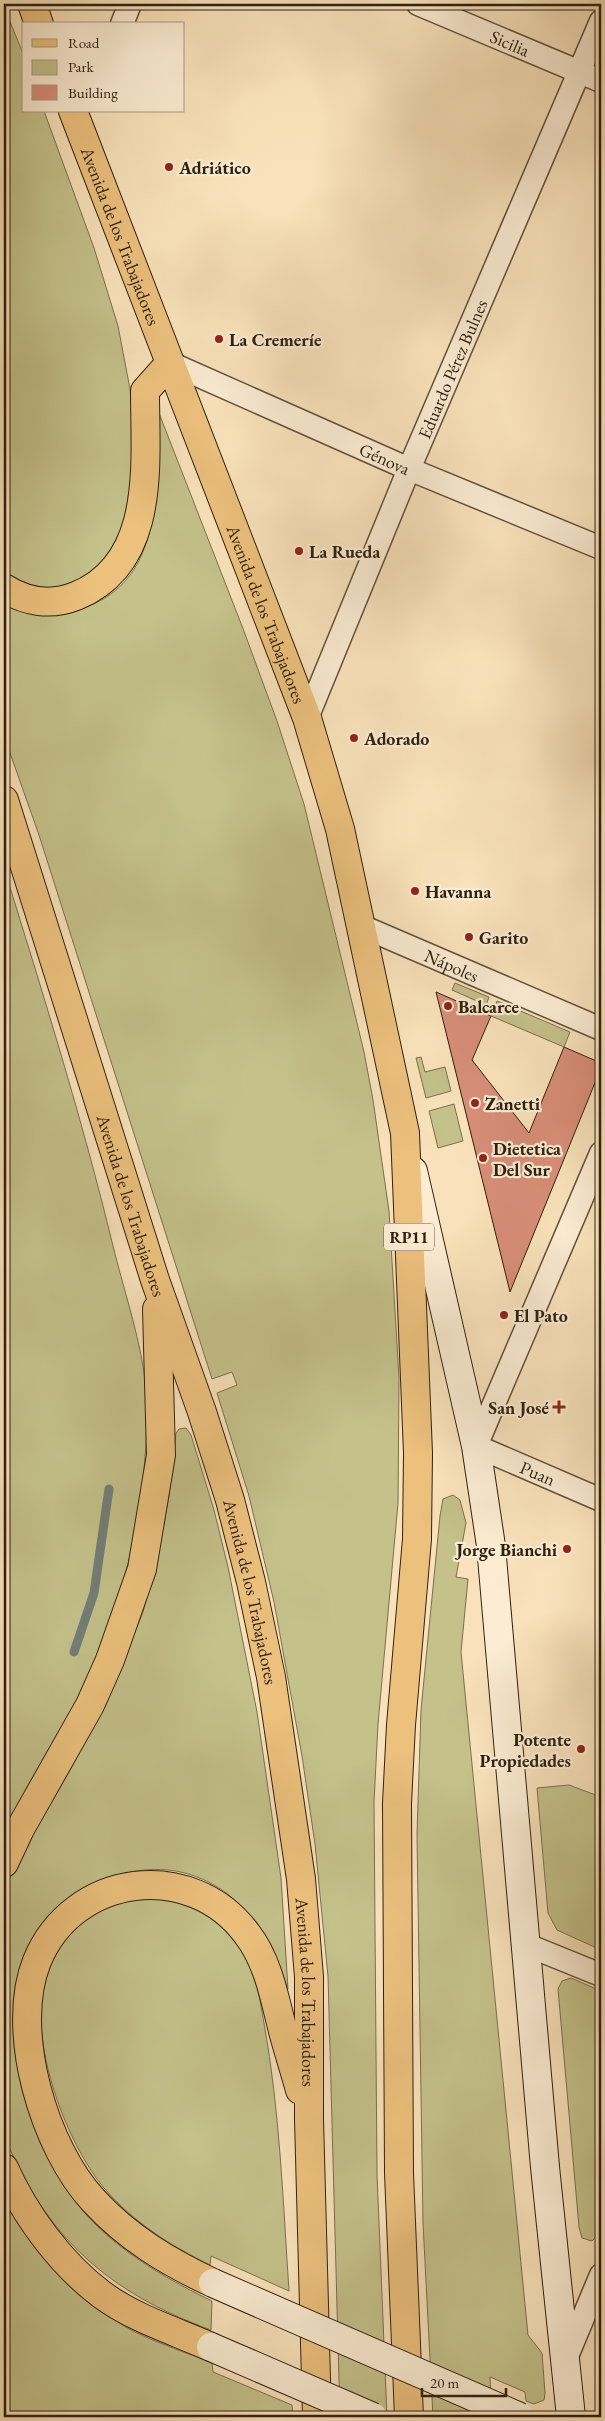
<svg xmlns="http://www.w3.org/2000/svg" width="605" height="2421" font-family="'EB Garamond',serif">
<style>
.green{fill:#c4c18b;stroke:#7a704e}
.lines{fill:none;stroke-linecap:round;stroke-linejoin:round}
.stream{stroke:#737e76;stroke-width:9}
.building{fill:#d88e79;stroke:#2f2010}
.minor-casing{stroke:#62503b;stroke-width:25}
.secondary-casing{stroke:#2f2010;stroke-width:30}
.primary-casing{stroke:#2f2010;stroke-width:30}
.minor{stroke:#fbecd3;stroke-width:22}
.secondary{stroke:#fbecd3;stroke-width:28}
.primary{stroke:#ecc17e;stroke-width:28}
.secondary-bridge-casing{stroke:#2f2010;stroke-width:30;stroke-linecap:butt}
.secondary-bridge{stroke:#fbecd3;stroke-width:28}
.poi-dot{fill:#8f2418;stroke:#fbecd3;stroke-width:2}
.labels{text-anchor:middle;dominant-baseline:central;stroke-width:4.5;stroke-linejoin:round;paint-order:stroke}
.shield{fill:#fbecd3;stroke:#6c5d4a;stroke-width:1}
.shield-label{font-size:16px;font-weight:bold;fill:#2f2010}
.street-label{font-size:18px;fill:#2f2010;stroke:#fbecd3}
.poi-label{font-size:18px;font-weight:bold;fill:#2f2010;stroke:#fbecd3;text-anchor:start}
</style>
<rect width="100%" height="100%" fill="#f9e2bb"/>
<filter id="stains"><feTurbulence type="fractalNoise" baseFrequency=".004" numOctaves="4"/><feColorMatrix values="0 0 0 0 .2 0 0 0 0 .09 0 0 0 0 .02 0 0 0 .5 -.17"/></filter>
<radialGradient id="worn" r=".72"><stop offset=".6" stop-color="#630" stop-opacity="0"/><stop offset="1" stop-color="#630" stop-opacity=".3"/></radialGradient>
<g class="green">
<path d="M 4,7 L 24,56 L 24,111 L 44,111 L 94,248 L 118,326 L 130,389 L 137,452 L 127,531 L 93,576 L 46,593 L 4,578 Z"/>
<path d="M 157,408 L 242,626 L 277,721 L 304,804 L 364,1052 L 373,1100 L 389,1211 L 399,1378 L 398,1503 L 378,1724 L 374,1802 L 377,2174 L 387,2417 L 340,2417 L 328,1976 L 315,1844 L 302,1756 L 274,1602 L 249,1496 L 217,1393 L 237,1385 L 232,1372 L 212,1379 L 39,835 L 4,736 L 4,600 C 17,604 33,613 47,615 C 63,616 77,611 91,605 C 167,574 156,474 157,408 Z"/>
<path d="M 4,868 C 43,994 83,1121 114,1250 C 125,1294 142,1344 146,1389 C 149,1439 143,1492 133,1541 C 112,1647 56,1741 4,1834 Z"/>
<path d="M 455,983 L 489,997 L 486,1005 L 452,990 Z"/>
<path d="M 497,1001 L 570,1032 L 564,1047 L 491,1016 Z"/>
<path d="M 421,1057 L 425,1072 L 445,1067 L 451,1091 L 426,1098 L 416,1058 Z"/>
<path d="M 454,1104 L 463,1141 L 438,1148 L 429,1111 Z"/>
<path d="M 186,1428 L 191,1435 L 214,1510 L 228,1567 L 257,1712 L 281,1878 L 288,1989 C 273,1948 253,1907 214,1885 C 186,1869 157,1866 126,1873 C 61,1887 16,1941 14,2007 C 12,2047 26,2081 39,2118 C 46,2137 51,2159 61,2178 C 90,2235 156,2274 212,2301 L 211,2330 C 109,2293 45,2237 4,2135 L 4,1893 L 19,1855 L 73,1764 L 102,1709 L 143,1612 L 158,1556 L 169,1496 L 176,1433 L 179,1429 Z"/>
<path d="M 453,1495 L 460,1500 L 466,1523 L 456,1577 L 468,1579 L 461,1652 L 528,2335 L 542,2353 L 545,2393 L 544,2400 L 534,2404 L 526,2401 L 525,2392 L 490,2377 L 492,2417 L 433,2417 L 423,2223 L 417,1834 L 421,1710 L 440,1516 L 443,1499 Z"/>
<path d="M 569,1785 L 601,1797 L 601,1950 L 557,1930 L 548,1913 L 537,1788 Z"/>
<path d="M 146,1895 C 189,1901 211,1908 239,1944 C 256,1966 259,1997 264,2023 C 280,2112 283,2202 289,2291 L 211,2256 L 210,2265 C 171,2246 133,2222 104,2188 C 61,2137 13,2005 60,1945 C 85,1914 108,1905 146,1895 Z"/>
<path d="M 571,1978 L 601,1991 L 601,2232 L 592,2241 L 582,2238 L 579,2227 L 558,1989 L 562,1981 Z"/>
<path d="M 4,2202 C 38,2254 79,2303 135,2332 C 160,2344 187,2353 212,2363 L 213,2372 L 292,2405 L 293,2417 L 4,2417 Z"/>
</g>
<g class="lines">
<path class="stream" d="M 74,1652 L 94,1593 L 109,1489"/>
</g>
<path class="building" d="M 436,992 L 491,1016 L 472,1060 L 529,1133 L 564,1047 L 601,1063 L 601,1068 L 510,1292 Z"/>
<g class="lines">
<defs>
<g id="minor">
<path id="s1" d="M 418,4 L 601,81"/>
<path d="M 122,24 L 130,4"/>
<path id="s2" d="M 170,363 L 409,469 L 601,548"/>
<path id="s3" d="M 307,718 L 409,469 L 601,21"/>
<path id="s4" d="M 359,925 L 601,1029"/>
<path id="s5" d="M 601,1153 L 476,1446 L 601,1500"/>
<path d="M 527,1945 L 601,1975"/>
<path d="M 565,2361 L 601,2275"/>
</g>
<path id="secondary" d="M 413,1171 L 476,1446 L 491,1546 L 545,2167 L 571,2417"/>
<g id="primary">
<path d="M 32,4 L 39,24"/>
<path id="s6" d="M 73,111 L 307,718 L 340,829 L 405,1133 L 418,1453 L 417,1539 L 401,1725 L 397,1803 L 399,2173 L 409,2417"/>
<path d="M 4,588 C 26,602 51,606 76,596 C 157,563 145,463 145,391 L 170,363"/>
<path id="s7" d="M 4,800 L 155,1280 L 202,1412 L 230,1500 L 251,1582 L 271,1677 L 301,1879 L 309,1977 L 309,2119 L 317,2417"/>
<path d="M 4,1863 L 20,1829 L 90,1705 L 110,1660 L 142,1569 L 161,1455 L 157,1309"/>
<path d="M 4,2168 C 25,2215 60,2263 101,2294 C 133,2318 175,2331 211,2347"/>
<path d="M 213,2283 C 168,2262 128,2238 94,2201 C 44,2148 9,2030 37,1961 C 73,1873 191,1858 247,1934 C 269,1962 275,2001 284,2035 C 289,2053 295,2072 300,2090"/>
</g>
</defs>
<use href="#minor" class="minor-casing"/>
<use href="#secondary" class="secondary-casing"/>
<use href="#primary" class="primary-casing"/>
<use href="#minor" class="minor"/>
<use href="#secondary" class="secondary"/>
<use href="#primary" class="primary"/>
<defs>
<g id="secondary-bridge">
<path d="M 213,2283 L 520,2417"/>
<path d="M 211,2347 L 373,2417"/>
</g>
</defs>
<use href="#secondary-bridge" class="secondary-bridge-casing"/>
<use href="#secondary-bridge" class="secondary-bridge"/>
</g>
<g class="poi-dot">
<circle cx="169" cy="167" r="5"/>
<circle cx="219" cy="339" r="5"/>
<circle cx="299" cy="551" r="5"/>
<circle cx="354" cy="738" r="5"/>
<circle cx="415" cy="891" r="5"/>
<circle cx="469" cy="937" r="5"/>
<circle cx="448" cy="1006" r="5"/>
<circle cx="475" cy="1103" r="5"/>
<circle cx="483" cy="1158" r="5"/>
<circle cx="504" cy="1315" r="5"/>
<path d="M556.5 1399.5h5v5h5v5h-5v5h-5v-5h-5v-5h5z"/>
<circle cx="567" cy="1549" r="5"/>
<circle cx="581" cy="1749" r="5"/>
</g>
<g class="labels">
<rect class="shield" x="384" y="1223.5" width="50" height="27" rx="4"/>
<g class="shield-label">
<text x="409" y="1237">RP11</text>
</g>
<g class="street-label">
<text stroke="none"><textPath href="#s1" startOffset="100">Sicilia</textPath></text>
<text stroke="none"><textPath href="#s6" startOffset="134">Avenida de los Trabajadores</textPath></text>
<text stroke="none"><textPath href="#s3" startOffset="378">Eduardo Pérez Bulnes</textPath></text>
<text stroke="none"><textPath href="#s2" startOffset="235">Génova</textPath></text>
<text stroke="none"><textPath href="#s6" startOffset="539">Avenida de los Trabajadores</textPath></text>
<text stroke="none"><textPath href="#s4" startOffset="101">Nápoles</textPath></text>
<text stroke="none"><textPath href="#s7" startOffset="425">Avenida de los Trabajadores</textPath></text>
<text stroke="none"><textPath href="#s5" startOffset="386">Puan</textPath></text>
<text stroke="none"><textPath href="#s7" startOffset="830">Avenida de los Trabajadores</textPath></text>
<text stroke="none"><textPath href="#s7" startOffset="1235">Avenida de los Trabajadores</textPath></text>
</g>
<g class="poi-label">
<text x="179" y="167">Adriático</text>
<text x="229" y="339">La Cremeríe</text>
<text x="309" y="551">La Rueda</text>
<text x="364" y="738">Adorado</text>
<text x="425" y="891">Havanna</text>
<text x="479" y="937">Garito</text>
<text x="458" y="1006">Balcarce</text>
<text x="485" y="1103">Zanetti</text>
<text x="493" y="1148">Dietetica<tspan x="493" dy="21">Del Sur</tspan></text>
<text x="514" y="1315">El Pato</text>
<text x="549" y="1407" text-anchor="end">San José</text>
<text x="557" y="1549" text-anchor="end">Jorge Bianchi</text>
<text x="571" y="1739" text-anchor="end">Potente<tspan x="571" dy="21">Propiedades</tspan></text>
</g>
</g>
<rect width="605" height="2421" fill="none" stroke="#f9e2bb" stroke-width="20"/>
<rect x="5" y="5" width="595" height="2411" fill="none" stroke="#2f2010" stroke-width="2.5"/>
<rect x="10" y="10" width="585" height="2401" fill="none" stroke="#2f2010"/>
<rect x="22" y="22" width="162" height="90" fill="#fbecd3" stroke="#a99a85"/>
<rect x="32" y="39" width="25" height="8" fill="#ecc17e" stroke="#a99a85"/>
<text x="68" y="48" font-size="15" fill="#2f2010">Road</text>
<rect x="32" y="60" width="25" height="15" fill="#c4c18b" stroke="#a99a85"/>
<text x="68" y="72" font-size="15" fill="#2f2010">Park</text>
<rect x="32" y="85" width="25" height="15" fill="#d88e79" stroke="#a99a85"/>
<text x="68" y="98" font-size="15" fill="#2f2010">Building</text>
<path d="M422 2388v8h84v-8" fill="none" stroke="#2f2010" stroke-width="2.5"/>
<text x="430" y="2388" font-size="15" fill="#2f2010" stroke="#fbecd3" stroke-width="4" paint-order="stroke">20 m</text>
<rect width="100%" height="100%" filter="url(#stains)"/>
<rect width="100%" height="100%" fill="url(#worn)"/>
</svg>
